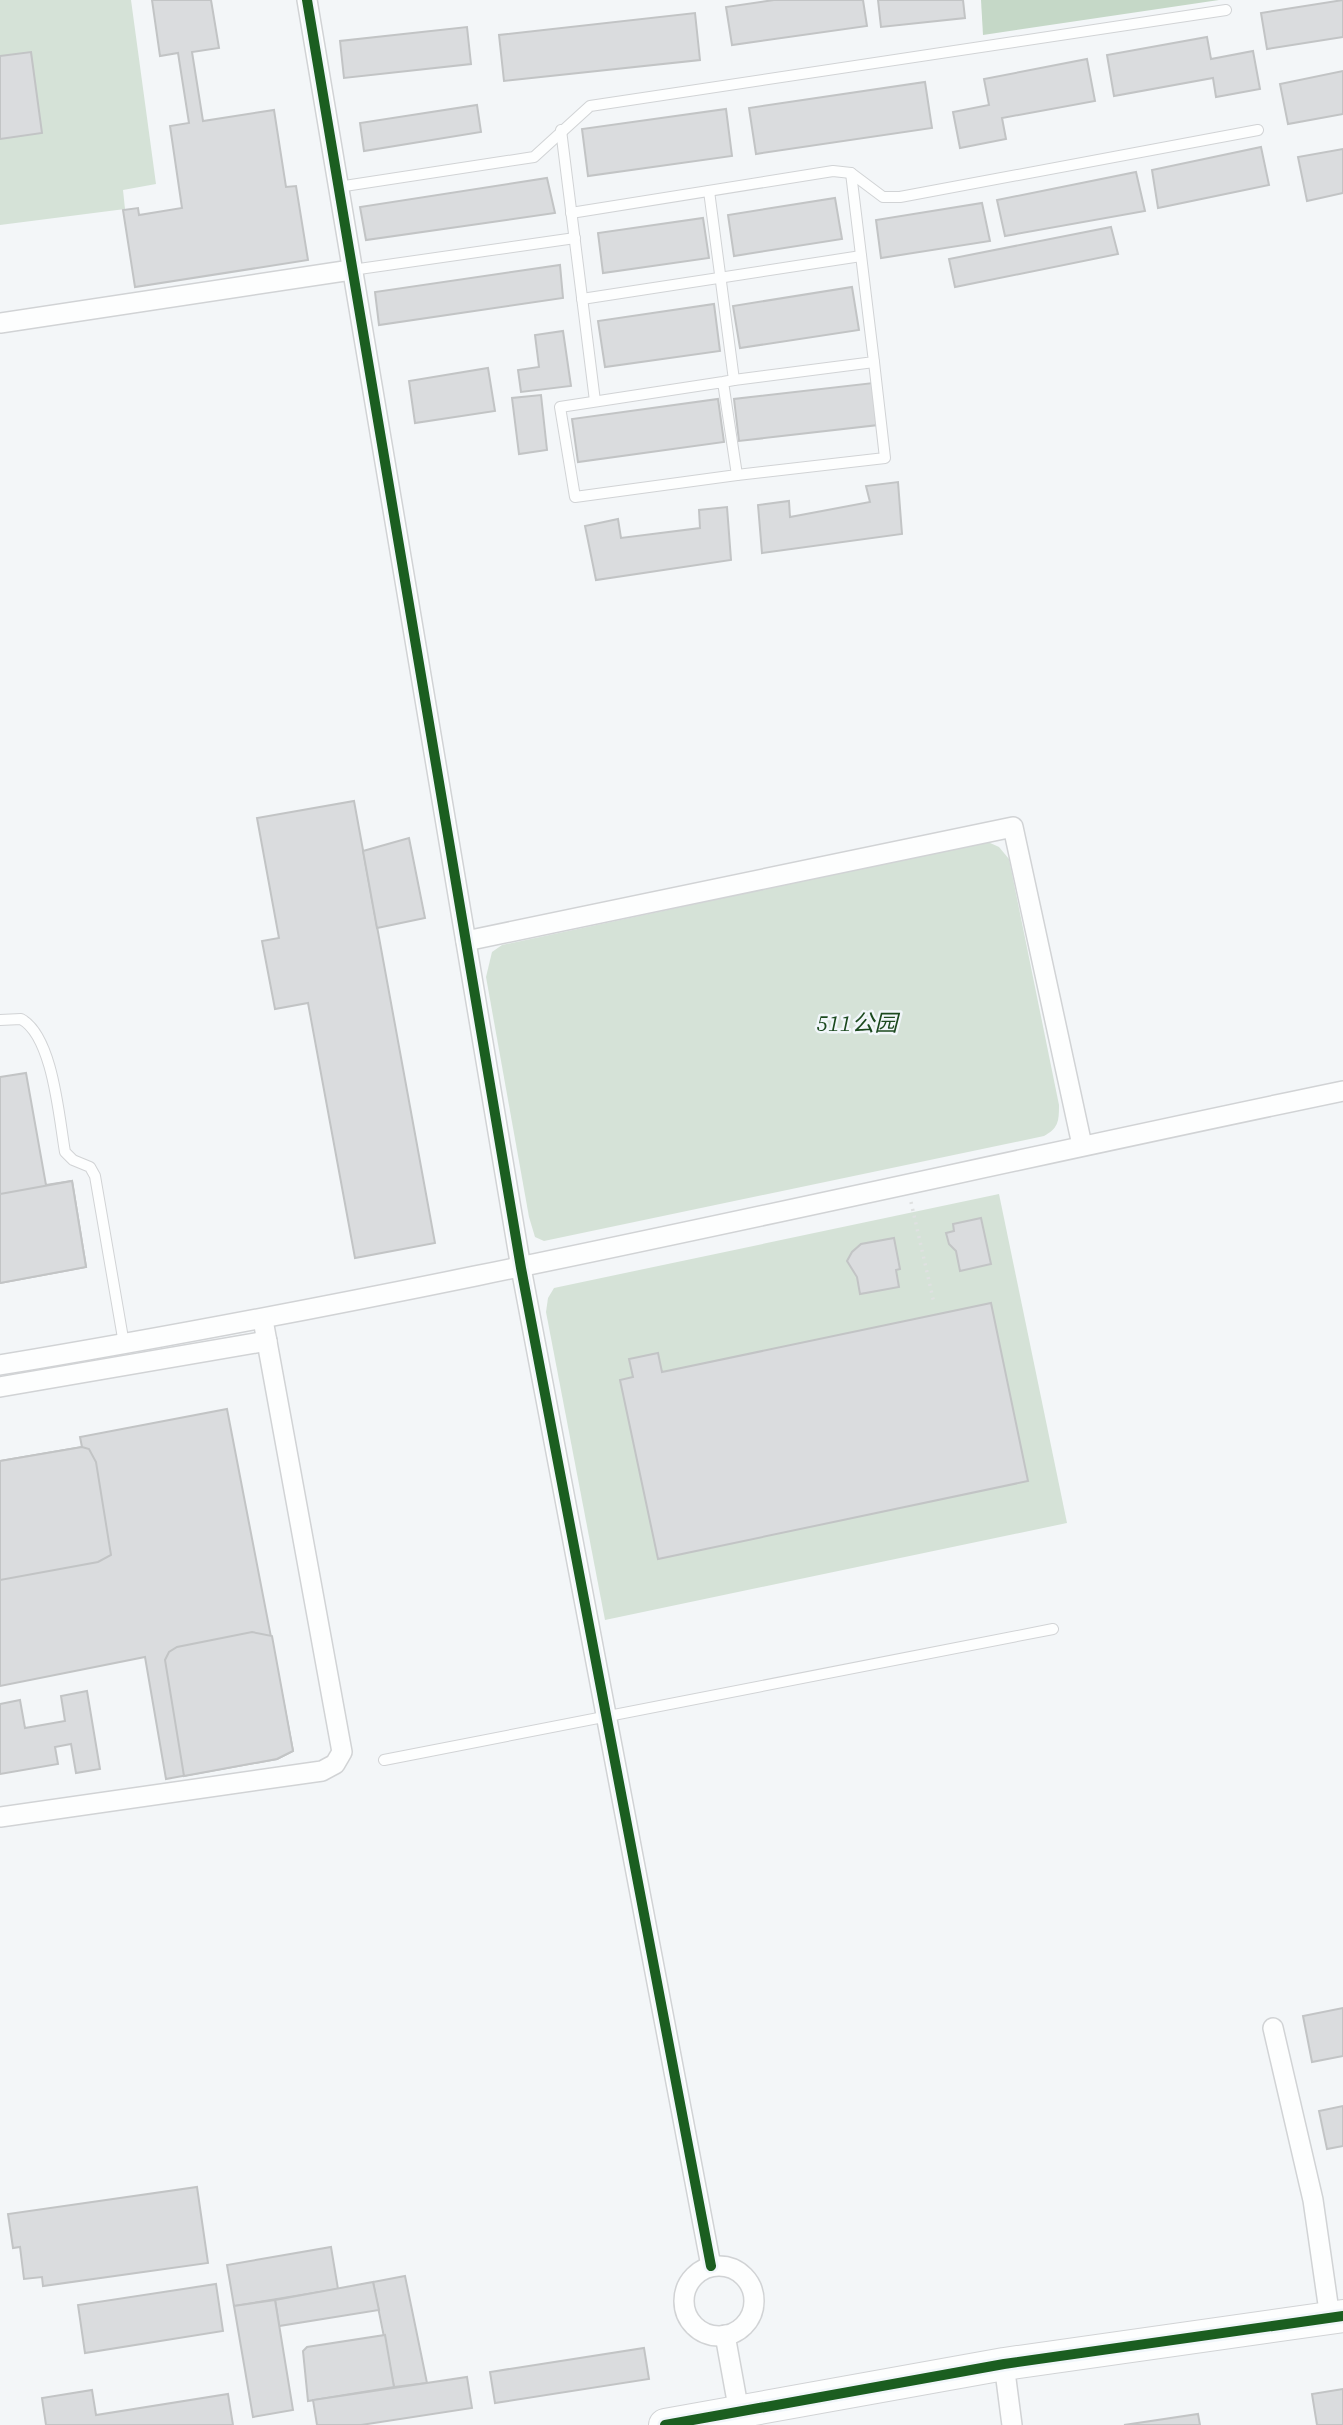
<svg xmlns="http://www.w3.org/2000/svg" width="1343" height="2425" font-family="'Source Serif 4','Noto Sans SC',serif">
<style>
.green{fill:#d5e2d7}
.forest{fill:#c5d8c7}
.building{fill:#dadcde;stroke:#c2c4c5;stroke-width:2}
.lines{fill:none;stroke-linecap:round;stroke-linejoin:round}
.lane-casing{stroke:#d1d3d5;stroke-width:12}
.street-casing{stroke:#d1d3d5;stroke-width:22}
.primary-casing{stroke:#d1d3d5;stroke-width:34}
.path{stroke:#dfe1e1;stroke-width:3.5;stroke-dasharray:2 5;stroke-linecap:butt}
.lane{stroke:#fdfefe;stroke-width:10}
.street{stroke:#fdfefe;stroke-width:19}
.primary{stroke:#fdfefe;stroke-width:32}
.cycleway-casing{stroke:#f1f6fa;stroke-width:15}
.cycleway{stroke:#1b5e20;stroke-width:10}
.labels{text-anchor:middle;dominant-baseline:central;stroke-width:5;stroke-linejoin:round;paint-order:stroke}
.park-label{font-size:23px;font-style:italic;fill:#1b491e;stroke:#f1f6fa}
</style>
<rect width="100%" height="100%" fill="#f3f6f8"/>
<g class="green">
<path d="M 0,0 L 131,0 L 156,184 L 123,190 L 125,209 L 0,225 Z"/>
<path d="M 988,842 L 999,847 L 1009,859 L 1059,1105 C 1059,1122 1058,1128 1044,1136 L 544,1241 L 535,1237 L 529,1217 L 486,977 L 492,952 L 502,945 Z"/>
<path d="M 999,1194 L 1067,1523 L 605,1620 L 546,1312 L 548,1298 L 554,1288 Z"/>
</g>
<path class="forest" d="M 981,0 L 1219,0 L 983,35 Z"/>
<g class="building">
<path d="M 152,0 L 211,0 L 219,48 L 192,52 L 203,121 L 274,110 L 286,187 L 296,186 L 308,260 L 135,287 L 123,210 L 138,208 L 139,215 L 182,208 L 170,126 L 189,123 L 178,53 L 160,56 Z"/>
<path d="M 774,0 L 863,0 L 867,26 L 732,45 L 726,7 Z"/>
<path d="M 878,0 L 963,0 L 965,18 L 881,27 Z"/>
<path d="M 1343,0 L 1343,37 L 1267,49 L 1261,13 Z"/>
<path d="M 695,13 L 700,60 L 504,81 L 499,35 Z"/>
<path d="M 467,27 L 471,64 L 344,78 L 340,41 Z"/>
<path d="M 1207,37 L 1211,59 L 1253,51 L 1260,89 L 1216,97 L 1213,78 L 1114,96 L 1107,55 Z"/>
<path d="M 31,52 L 42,133 L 0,139 L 0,56 Z"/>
<path d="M 1087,59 L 1095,101 L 1002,118 L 1006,139 L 960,148 L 953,112 L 989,105 L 984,79 Z"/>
<path d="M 1343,71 L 1343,114 L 1288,124 L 1280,84 Z"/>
<path d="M 925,82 L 932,128 L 756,154 L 749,108 Z"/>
<path d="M 477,105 L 481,132 L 364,151 L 360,123 Z"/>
<path d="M 726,109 L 732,156 L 588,176 L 582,129 Z"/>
<path d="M 1261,147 L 1269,185 L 1158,208 L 1152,170 Z"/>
<path d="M 1343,149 L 1343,193 L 1307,201 L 1298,157 Z"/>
<path d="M 1136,172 L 1145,211 L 1005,236 L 997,200 Z"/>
<path d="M 547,178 L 555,213 L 366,240 L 360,207 Z"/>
<path d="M 835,198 L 842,239 L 734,256 L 728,215 Z"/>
<path d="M 982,203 L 990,241 L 881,258 L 876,220 Z"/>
<path d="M 703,218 L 709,258 L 603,273 L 598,233 Z"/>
<path d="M 1111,227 L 1118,254 L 955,287 L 949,259 Z"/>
<path d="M 560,265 L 563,298 L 379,325 L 375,292 Z"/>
<path d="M 852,287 L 859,330 L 740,348 L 733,306 Z"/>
<path d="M 714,304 L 720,351 L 605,367 L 598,321 Z"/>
<path d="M 563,331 L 571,386 L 521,392 L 518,370 L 539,367 L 535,335 Z"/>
<path d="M 488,368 L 495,411 L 415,423 L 409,381 Z"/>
<path d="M 873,383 L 878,425 L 739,441 L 734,399 Z"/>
<path d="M 541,395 L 547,450 L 519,454 L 512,398 Z"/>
<path d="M 718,399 L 724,442 L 578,462 L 572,419 Z"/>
<path d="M 898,482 L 902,534 L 762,553 L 758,505 L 789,501 L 790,517 L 870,502 L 866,486 Z"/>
<path d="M 727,507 L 731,560 L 596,580 L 585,526 L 618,519 L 621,538 L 700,528 L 699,510 Z"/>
<path d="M 354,801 L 435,1243 L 355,1258 L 308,1003 L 275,1009 L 262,941 L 279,938 L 257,818 Z"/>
<path d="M 409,838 L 425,918 L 377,928 L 363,851 Z"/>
<path d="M 26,1073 L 46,1185 L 72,1181 L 86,1267 L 0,1283 L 0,1077 Z"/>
<path d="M 72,1181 L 86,1267 L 0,1283 L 0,1194 Z"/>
<path d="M 981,1218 L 991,1264 L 960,1271 L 956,1251 L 949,1244 L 946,1233 L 954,1231 L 953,1224 Z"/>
<path d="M 894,1238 L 900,1269 L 896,1270 L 899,1287 L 860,1294 L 857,1277 L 847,1261 L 852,1252 L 861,1244 Z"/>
<path d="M 991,1303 L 1028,1481 L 658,1559 L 620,1380 L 633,1377 L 629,1359 L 658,1353 L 662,1372 Z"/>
<path d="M 227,1409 L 293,1751 L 277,1759 L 166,1779 L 145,1657 L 0,1686 L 0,1461 L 82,1447 L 80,1437 Z"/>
<path d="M 82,1447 L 89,1449 L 96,1462 L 111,1555 L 98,1562 L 0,1580 L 0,1461 Z"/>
<path d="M 252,1632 L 272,1636 L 293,1751 L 277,1759 L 184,1776 L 165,1660 L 169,1652 L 177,1647 Z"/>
<path d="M 87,1691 L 100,1769 L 76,1773 L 71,1744 L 55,1747 L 58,1764 L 0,1774 L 0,1704 L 20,1700 L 25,1728 L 65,1721 L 61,1696 Z"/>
<path d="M 1343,2008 L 1343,2056 L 1312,2062 L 1303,2016 Z"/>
<path d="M 1343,2106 L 1343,2146 L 1327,2149 L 1319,2111 Z"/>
<path d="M 197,2187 L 208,2263 L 43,2286 L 42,2277 L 24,2279 L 20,2247 L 13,2248 L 8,2214 Z"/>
<path d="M 331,2247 L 338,2289 L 234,2306 L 227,2265 Z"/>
<path d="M 405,2276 L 427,2383 L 394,2387 L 373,2282 Z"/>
<path d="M 373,2282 L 379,2310 L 279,2326 L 275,2300 Z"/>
<path d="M 216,2284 L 223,2331 L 85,2353 L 78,2305 Z"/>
<path d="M 275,2300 L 293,2410 L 253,2417 L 234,2306 Z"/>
<path d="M 385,2335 L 394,2387 L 308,2401 L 303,2351 L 307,2347 Z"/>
<path d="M 644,2348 L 649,2379 L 495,2403 L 490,2372 Z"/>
<path d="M 467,2377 L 472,2408 L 361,2425 L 317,2425 L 313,2400 Z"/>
<path d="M 1343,2389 L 1343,2425 L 1317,2425 L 1312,2394 Z"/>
<path d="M 92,2390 L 96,2415 L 228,2394 L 233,2425 L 46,2425 L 42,2398 Z"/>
<path d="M 1198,2414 L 1200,2425 L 1124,2425 Z"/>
</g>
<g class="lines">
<defs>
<g id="lane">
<path d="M 561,130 L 595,401"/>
<path d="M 338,187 L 534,157 L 590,106 L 1226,10"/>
<path d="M 709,191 L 734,380 L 723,382 L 560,407 L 575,497 L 737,475 L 723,382"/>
<path d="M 571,213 L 833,171 L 851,173 L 883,197 L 900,197 L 1258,130"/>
<path d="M 352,270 L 575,238"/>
<path d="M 582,299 L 861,256"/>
<path d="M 734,380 L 874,362 L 851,173"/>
<path d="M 737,475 L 885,458 L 874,362"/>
<path d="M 0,1020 L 21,1019 C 53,1036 59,1118 65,1152 L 73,1160 L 90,1167 L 95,1176 L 124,1344"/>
<path d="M 384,1760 L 1053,1629"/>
</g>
<g id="street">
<path d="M 307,0 L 521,1268 L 711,2266"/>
<path d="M 0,323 L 351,270"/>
<path d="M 466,941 L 1013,827 L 1082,1145"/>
<path d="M 0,1365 C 451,1290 896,1184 1343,1091"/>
<path d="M 0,1387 L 267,1341"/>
<path d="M 0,1817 L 322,1771 L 335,1764 L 342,1752 L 263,1320"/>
<path d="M 1273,2028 L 1313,2200 L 1330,2318"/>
<circle cx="719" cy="2301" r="35"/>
<path d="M 725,2335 L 739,2412"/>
<path d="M 1004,2364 L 1012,2425"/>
</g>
<path id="primary" d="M 665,2425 L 1004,2364 L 1343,2316"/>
</defs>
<use href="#lane" class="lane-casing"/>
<use href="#street" class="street-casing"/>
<use href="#primary" class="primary-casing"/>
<path class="path" d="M 911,1202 L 934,1303"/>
<use href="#lane" class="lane"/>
<use href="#street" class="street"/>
<use href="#primary" class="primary"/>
<defs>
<g id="cycleway">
<path d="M 307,0 L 521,1268 L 711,2266"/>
<path d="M 665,2425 L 1004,2364 L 1343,2316"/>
</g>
</defs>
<use href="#cycleway" class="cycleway-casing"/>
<use href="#cycleway" class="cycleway"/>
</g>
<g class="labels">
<g class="park-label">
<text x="857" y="1023">511公园</text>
</g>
</g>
</svg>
